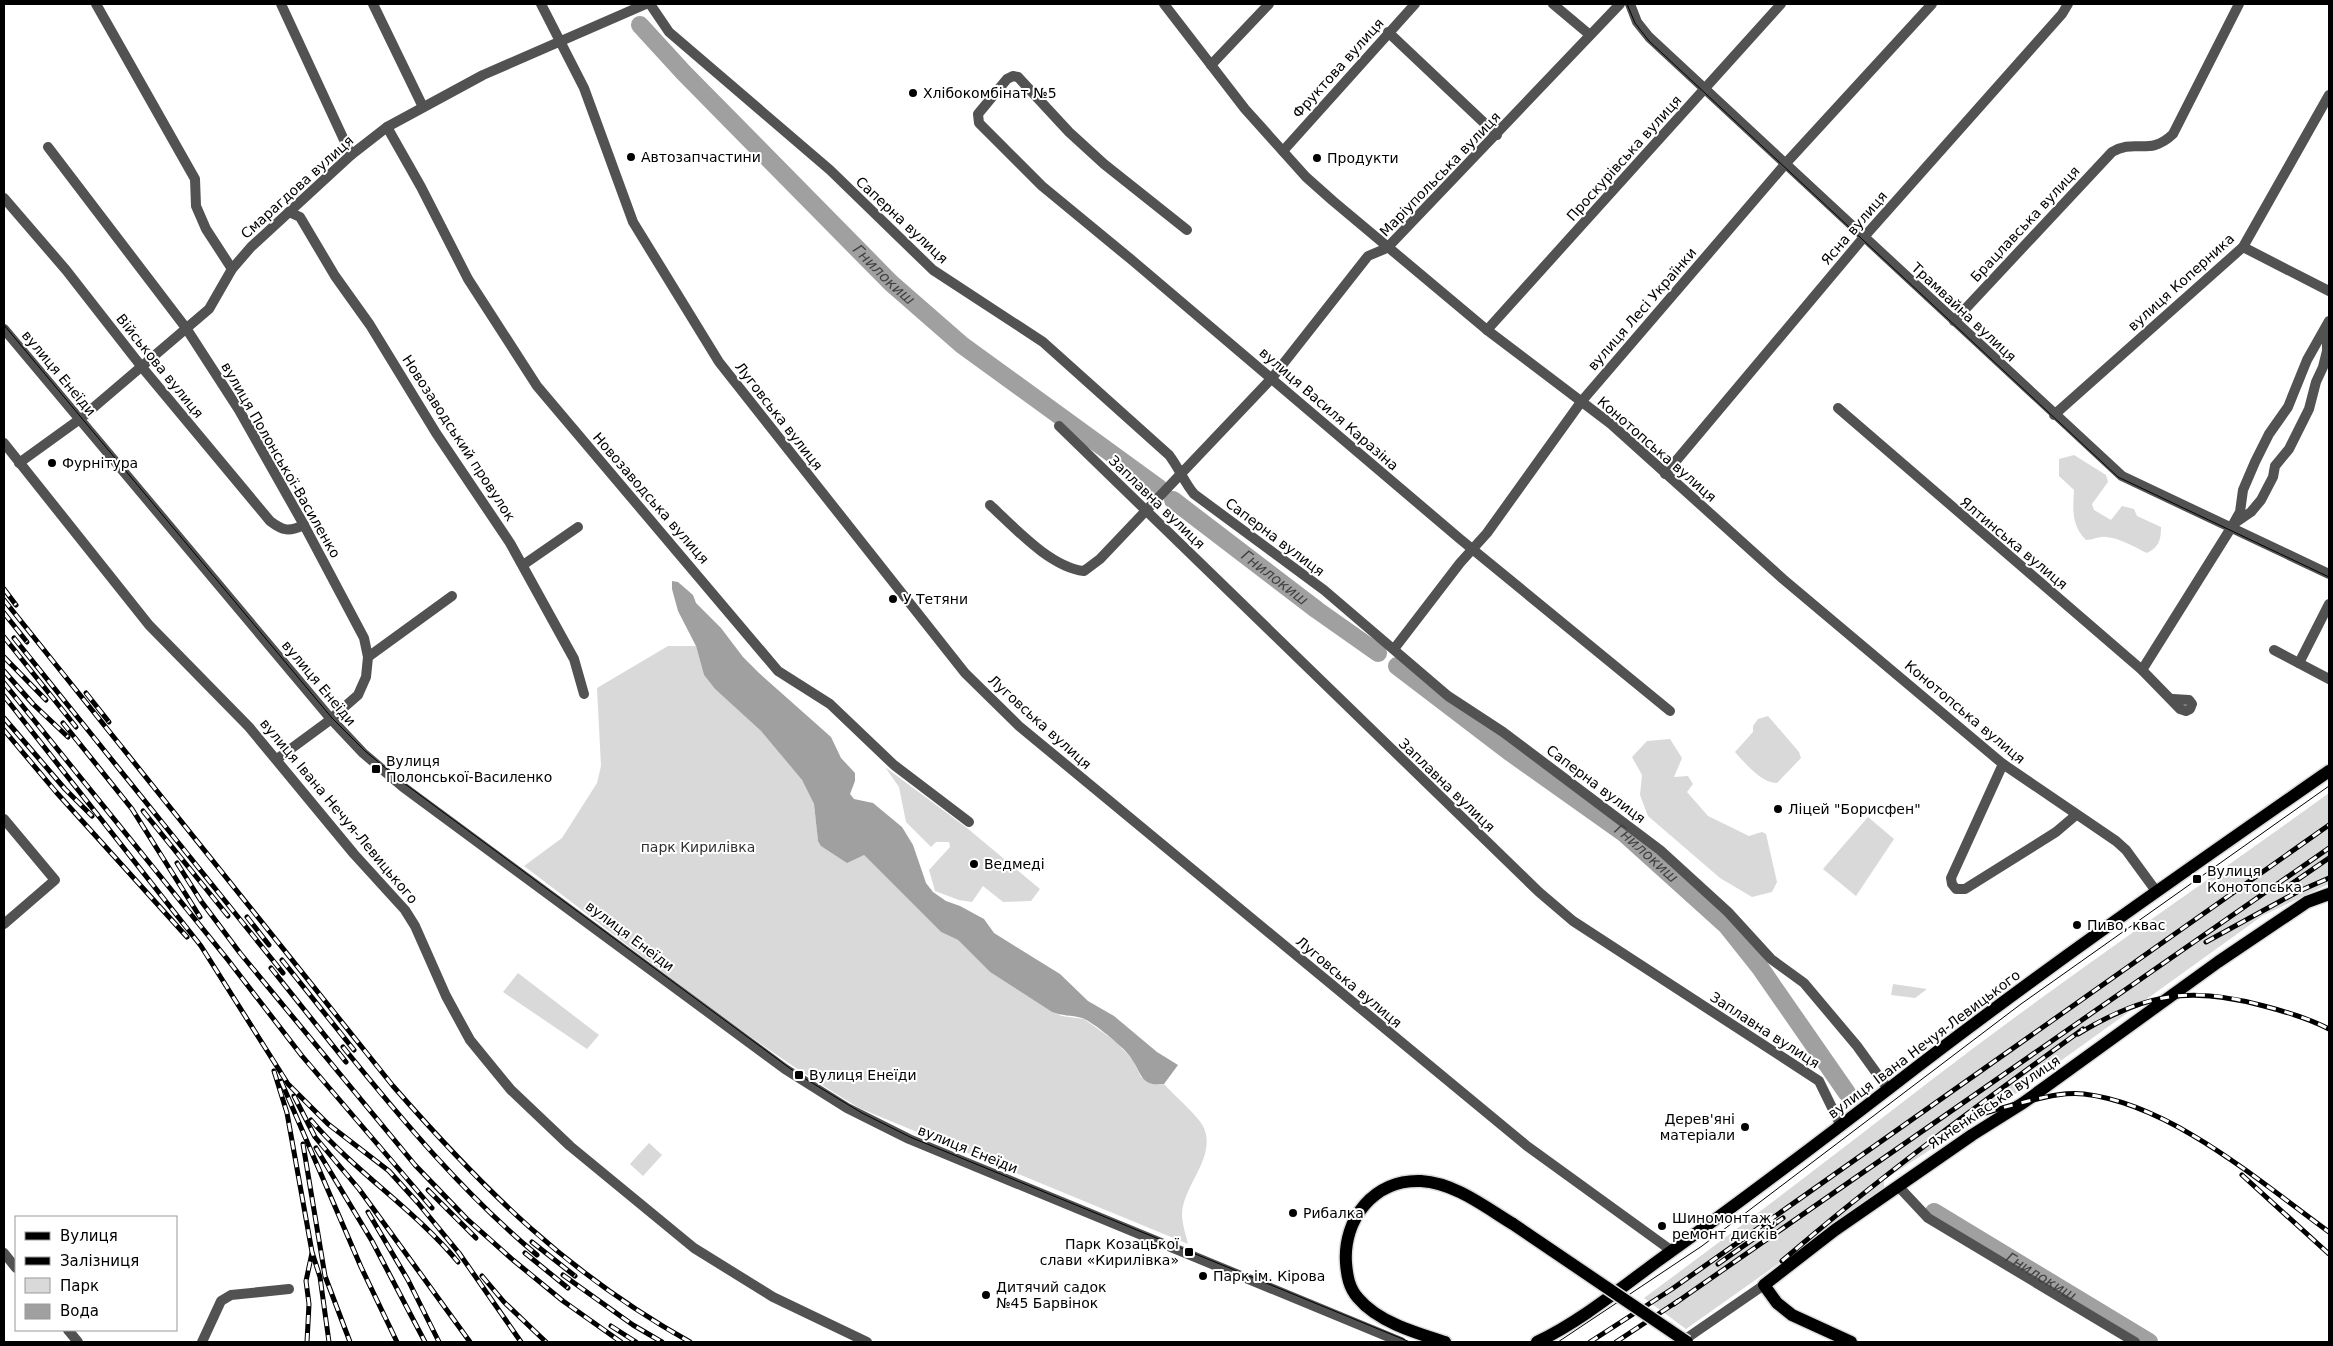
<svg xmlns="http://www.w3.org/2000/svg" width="2333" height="1346" font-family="'DejaVu Sans',sans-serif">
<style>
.green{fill:#d9d9d9}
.water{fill:#a0a0a0}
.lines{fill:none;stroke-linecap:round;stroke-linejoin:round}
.river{stroke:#a0a0a0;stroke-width:18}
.major-casing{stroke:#dbdbdb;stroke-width:15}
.minor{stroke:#525252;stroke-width:10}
.major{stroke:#000;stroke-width:12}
.tram{stroke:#000;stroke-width:1}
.rail-casing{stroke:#000;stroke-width:5}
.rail{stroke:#fff;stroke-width:3;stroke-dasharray:9;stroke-linecap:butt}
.major-bridge-casing{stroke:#dbdbdb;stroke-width:15;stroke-linecap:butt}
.major-bridge{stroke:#000;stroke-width:12}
.poi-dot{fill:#000;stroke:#fff;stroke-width:2}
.labels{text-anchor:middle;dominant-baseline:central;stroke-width:4;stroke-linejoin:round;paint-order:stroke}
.street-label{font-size:14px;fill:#000;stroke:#fff}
.poi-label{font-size:14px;fill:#000;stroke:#fff;text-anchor:start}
.park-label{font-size:14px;fill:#303030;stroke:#fff}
.water-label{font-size:15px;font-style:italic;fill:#414141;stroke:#fff}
</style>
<rect width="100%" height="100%" fill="#fff"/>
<g class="green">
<path d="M 2074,455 L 2106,475 L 2108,482 L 2092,504 L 2094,510 L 2111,520 L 2122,506 L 2134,509 L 2137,516 L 2161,527 C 2161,540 2159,547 2147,553 C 2134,547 2120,538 2106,537 C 2100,536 2093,540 2086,540 C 2071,525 2073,509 2074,490 L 2059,476 L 2059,459 Z"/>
<path d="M 668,646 L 696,646 L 704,675 L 715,689 L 761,731 L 802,780 L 814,804 L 818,841 L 864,855 L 941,932 L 958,940 L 990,972 L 1052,1012 L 1062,1016 L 1084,1019 L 1115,1041 L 1133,1060 L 1141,1077 L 1158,1085 L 1164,1084 C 1173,1094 1198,1116 1203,1126 C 1218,1156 1183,1185 1182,1214 C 1182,1224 1186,1235 1188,1244 L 859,1108 C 741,1037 634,949 524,866 L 562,838 L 597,783 L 601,766 L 597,688 Z"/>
<path d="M 1768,716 L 1799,752 L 1801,758 L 1777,783 C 1761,783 1745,763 1735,752 L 1753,732 L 1753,726 L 1758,719 Z"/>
<path d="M 1670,739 L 1682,758 L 1674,777 L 1688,776 L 1693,784 L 1687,792 L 1708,816 L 1749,836 L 1762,832 L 1766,834 L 1777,882 L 1772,892 L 1752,897 L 1720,878 L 1648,816 L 1640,795 L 1642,775 L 1632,757 L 1647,741 Z"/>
<path d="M 885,767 L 967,828 L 1040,889 L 1031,901 L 1003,902 L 983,886 L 972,902 L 959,900 L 935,891 L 929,870 L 950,847 L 949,842 L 936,842 L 931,847 L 906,822 L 899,787 Z"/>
<path d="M 2329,793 L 2329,884 L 2262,916 L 1962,1132 L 1945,1140 L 1884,1180 L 1884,1189 L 1686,1329 L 1644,1298 C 1742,1226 1838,1152 1934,1078 C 2063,979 2198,888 2329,793 Z"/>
<path d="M 1868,817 L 1894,839 L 1856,896 L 1823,869 Z"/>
<path d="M 518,973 L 599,1035 L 587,1049 L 503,992 Z"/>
<path d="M 1893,984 L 1927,989 L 1915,998 L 1891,995 Z"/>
<path d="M 649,1143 L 662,1155 L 643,1176 L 630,1164 Z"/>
</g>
<path class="water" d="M 672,581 L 678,582 L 693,595 L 696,603 L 721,628 L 743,657 L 759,673 L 831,737 L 841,758 L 855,773 L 855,781 L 850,794 L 854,799 L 873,803 L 902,827 L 913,845 L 926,883 L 933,892 L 946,901 L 960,906 L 984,919 L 994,933 L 1002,938 L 1060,974 L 1088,1001 L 1114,1016 L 1157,1052 L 1178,1065 L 1164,1084 C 1142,1087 1142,1075 1133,1061 C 1130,1056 1125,1050 1120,1046 C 1113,1039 1091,1021 1082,1018 C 1071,1015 1062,1016 1052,1012 L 990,972 L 958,940 L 941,932 L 864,855 L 847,863 L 821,846 L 818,841 L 814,804 L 802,780 L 761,731 L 715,689 L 704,675 L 696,646 L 678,611 L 672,589 Z"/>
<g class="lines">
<g class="river">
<path id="s1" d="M 640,25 L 684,73 L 891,283 L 962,345 L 1159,488"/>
<path id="s2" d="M 1173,500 L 1317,610 L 1378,653"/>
<path id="s3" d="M 1397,666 L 1511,753 L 1625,834 L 1726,925 L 1761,969 L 1847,1093"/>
<path id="s4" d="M 1934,1212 L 2149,1342"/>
</g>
<defs>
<g id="major">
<path d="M 1445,1342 C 1416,1333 1378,1322 1358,1298 C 1349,1288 1347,1276 1346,1263 C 1343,1219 1374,1179 1421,1181 C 1455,1183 1485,1207 1513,1224"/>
<path d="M 1537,1342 C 1579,1322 1617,1291 1655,1263 C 1735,1206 1813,1147 1891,1087 C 2034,976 2181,874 2329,771"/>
<path d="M 1851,1342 L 1792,1315 L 1777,1303 L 1764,1285 L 1835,1230 L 1972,1135 L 2023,1103 L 2218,962 L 2307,902 L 2329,894"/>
</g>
</defs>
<use href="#major" class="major-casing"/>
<g class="minor">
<path d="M 96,4 L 195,179 L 196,206 L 206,229 L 232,269"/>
<path d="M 281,4 L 351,155"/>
<path d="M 373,4 L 423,107"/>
<path d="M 541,4 L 584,88 L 633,222 L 719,362 L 965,673 L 1019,726 L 1527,1146 L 1672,1251"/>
<path d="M 650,4 L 669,32 L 830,170 L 933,270 L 1043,342 L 1169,455 C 1179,468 1184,482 1194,494 L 1324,590 L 1448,696 L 1503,732 L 1660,850 L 1728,912 L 1771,959 L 1804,983 L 1857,1046 L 1888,1089"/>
<path d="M 1164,4 L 1245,109 L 1306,177 L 1333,201 L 1487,330 L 1611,424 L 1783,579 L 2003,764 L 2116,841 L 2126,850 L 2156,891"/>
<path d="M 1553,4 L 1590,35"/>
<path d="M 1630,4 L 1637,22 L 1649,37 L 2122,476 L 2329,574"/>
<path d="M 1388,32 L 1497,135"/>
<path d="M 1211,65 L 1269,4"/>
<path d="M 387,127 L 421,187 L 468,279 L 537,386 L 778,671 L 830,704 L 894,765 L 969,822"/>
<path d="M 48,147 L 186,328 L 239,410 L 304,525 L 364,638 L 368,657 L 366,677 L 358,695 L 326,723 L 277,759"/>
<path d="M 1283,151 L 1415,4"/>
<path d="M 4,198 L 66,270 L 141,366 L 270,521 C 283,531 289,532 304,525"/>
<path d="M 289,212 L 300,217 L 335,276 L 370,325 L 436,433 L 510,543 L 574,659 L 584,694"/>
<path d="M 1187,230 L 1104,164 L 1069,132 L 1018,77 L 1013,76 L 1007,79 L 978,114 L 979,123 L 1042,186 L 1133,261 L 1460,539 L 1670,711"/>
<path d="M 2243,247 L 2329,291"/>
<path d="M 1954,321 L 2112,152 C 2135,138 2149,157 2173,134 L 2239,4"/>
<path d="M 4,329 L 331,719 L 363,753 L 403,787 L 785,1069 L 847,1108 L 909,1139 L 1401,1342"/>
<path d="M 1487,330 L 1781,4"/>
<path d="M 1838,408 L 2142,670 L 2180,709 L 2186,711 L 2190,709 L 2192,704 L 2189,700 L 2173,699"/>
<path d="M 2054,415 L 2243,247 L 2329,95"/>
<path d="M 1059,426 L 1539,892 L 1573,921 L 1819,1081 L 1841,1126"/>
<path d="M 4,443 L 149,625 L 249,727 L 354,854 L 405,910 L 415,926 L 446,996 L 470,1040 L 511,1090 L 570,1146 L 694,1248 L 773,1297 L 867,1342"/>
<path d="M 19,463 L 80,419 L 209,309 L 232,269 L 251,247 L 351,155 L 387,127 L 483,75 L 646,4"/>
<path d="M 1665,474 L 1864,237 L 2062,14 L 2068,4"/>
<path d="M 990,505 C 1015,528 1050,567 1084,571 L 1100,559 L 1272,378 L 1368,256 L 1387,248 L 1620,4"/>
<path d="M 2235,523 L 2251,512 L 2261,500 L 2273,477 L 2275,466 L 2289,449 L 2309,409 L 2316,382 L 2323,367 L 2327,351 L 2327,328"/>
<path d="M 523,565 L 578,527"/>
<path d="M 1394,649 L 1460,563 L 1487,533 L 1581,402 L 1787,162 L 1932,4"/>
<path d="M 2274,650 L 2329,679"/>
<path d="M 368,657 L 452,596"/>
<path d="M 2299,663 L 2329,604"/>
<path d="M 2142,670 L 2231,528 L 2240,512 L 2243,490 L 2255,462 L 2269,434 L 2288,407 L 2307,360 L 2329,321"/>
<path d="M 2003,764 L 1951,878 L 1952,884 L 1956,889 L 1965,889 L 2056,832 L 2076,815"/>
<path d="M 4,819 L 55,880 L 4,924"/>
<path d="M 1898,1186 L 1928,1218 L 2135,1342"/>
<path d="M 4,1253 L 16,1268"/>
<path d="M 68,1330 L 78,1342"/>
<path d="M 202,1342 L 221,1301 L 231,1295 L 289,1289"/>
<path d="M 1681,1342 L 1764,1285"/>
</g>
<use href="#major" class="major"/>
<g class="tram">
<path d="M 1627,4 L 1635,23 L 1649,41 L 2118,477 L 2329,577"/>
<path d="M 4,325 L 332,718 L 365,751 L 405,784 L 799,1075 L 862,1113 L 910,1137 L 1410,1342"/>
<path d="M 1558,1342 L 1702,1246 L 2021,1004 L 2329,786"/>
</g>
<defs>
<g id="rail">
<path d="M 4,589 L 16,605"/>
<path d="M 4,600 L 393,1086 C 485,1191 567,1273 690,1342"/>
<path d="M 4,613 L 27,642"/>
<path d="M 4,637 L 76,727"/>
<path d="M 14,638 L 283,973"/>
<path d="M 4,657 L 46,700"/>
<path d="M 4,671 L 33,704 L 68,737"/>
<path d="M 4,683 L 228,960 L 302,1056 L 432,1208"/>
<path d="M 86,693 L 109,722"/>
<path d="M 4,696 L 201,946 L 288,1084 L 328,1124 L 389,1171 L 418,1203 L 459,1253 L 521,1342"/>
<path d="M 4,718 L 65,789 L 92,816"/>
<path d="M 63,723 L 132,809 L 200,917"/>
<path d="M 4,730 L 56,792 L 187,937"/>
<path d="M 143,811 L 228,916"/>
<path d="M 177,863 L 201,901 L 240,953 L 415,1165 L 467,1219 L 513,1260 L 563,1301 L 621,1342"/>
<path d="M 2284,889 L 2329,858"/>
<path d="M 247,917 L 269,945"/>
<path d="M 2206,942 L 2297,892 L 2329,878"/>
<path d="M 282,960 L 354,1050"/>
<path d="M 271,968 L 346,1062"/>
<path d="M 2078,1034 C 2144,994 2189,985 2264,1006 C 2287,1012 2308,1018 2329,1029"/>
<path d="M 343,1047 C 403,1121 464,1194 537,1255"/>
<path d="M 274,1071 L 287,1113 L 312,1252 L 320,1277 L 329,1342"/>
<path d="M 281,1081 L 361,1267 L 397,1342"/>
<path d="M 294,1096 L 315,1137 L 359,1189 L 470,1342"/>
<path d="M 1970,1119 C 1987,1111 2003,1108 2020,1103 C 2042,1098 2061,1092 2084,1094 C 2171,1104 2260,1182 2329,1232"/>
<path d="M 311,1120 C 355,1172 414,1209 458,1262"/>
<path d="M 303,1144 L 325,1276 L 350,1342"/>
<path d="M 316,1148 L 372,1241 L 425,1342"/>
<path d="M 2242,1175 L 2329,1254"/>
<path d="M 428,1190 L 476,1238"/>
<path d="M 368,1212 L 408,1280 L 439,1342"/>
<path d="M 532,1242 L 575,1276"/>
<path d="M 525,1253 L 568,1288"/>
<path d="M 1782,1261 C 1878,1178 1981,1103 2083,1029"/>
<path d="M 1718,1264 L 1783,1218"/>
<path d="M 563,1275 L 633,1325 L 662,1342"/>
<path d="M 482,1276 L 504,1302 L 546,1342"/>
<path d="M 1674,1304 L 2329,848"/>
<path d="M 611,1326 L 636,1342"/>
<path d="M 307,1342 L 309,1304 L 306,1281 L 312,1253"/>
<path d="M 1590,1342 L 1672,1289 L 2329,825"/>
<path d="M 1616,1342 L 1678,1301"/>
</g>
</defs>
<use href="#rail" class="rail-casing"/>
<use href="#rail" class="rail"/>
<defs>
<path id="major-bridge" d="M 1513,1224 L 1687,1342"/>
</defs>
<use href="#major-bridge" class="major-bridge-casing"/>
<use href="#major-bridge" class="major-bridge"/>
</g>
<g class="poi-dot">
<circle cx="913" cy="93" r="5"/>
<circle cx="631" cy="157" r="5"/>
<circle cx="1317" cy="158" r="5"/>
<circle cx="52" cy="463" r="5"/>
<circle cx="893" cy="599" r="5"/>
<rect x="371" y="764" width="10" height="10" rx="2.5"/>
<circle cx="1778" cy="809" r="5"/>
<circle cx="974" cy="864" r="5"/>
<rect x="2192" y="874" width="10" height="10" rx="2.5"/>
<circle cx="2077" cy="925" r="5"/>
<rect x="794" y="1070" width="10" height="10" rx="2.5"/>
<circle cx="1745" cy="1127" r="5"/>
<circle cx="1293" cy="1213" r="5"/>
<circle cx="1662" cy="1226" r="5"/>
<rect x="1184" y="1247" width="10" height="10" rx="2.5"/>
<circle cx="1203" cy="1276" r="5"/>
<circle cx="986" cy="1295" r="5"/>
</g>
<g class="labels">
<g class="street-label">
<text transform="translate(1338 68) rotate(-48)">Фруктова вулиця</text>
<text transform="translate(1624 158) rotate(-48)">Проскурівська вулиця</text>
<text transform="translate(1440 174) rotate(-46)">Маріупольська вулиця</text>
<text transform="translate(297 187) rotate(-42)">Смарагдова вулиця</text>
<text transform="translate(902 220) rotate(43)">Саперна вулиця</text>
<text transform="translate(2025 224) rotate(-47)">Брацлавська вулиця</text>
<text transform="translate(1854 228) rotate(-49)">Ясна вулиця</text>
<text transform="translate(2181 282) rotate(-42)">вулиця Коперника</text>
<text transform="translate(1642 309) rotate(-49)">вулиця Лесі Українки</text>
<text transform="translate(1964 312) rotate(43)">Трамвайна вулиця</text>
<text transform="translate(160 366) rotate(51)">Військова вулиця</text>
<text transform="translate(59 373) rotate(50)">вулиця Енеїди</text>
<text transform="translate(1329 409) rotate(41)">вулиця Василя Каразіна</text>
<text transform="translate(779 416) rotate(52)">Луговська вулиця</text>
<text transform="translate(459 438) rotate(57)">Новозаводський провулок</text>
<text transform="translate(1657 449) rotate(41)">Конотопська вулиця</text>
<text transform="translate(281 460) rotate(60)">вулиця Полонської-Василенко</text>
<text transform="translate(651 498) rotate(49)">Новозаводська вулиця</text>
<text transform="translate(1157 502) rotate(44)">Заплавна вулиця</text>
<text transform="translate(1275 537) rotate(37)">Саперна вулиця</text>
<text transform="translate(2014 543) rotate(40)">Ялтинська вулиця</text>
<text transform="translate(319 683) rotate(50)">вулиця Енеїди</text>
<text transform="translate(1965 712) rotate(40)">Конотопська вулиця</text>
<text transform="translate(1040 722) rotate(42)">Луговська вулиця</text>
<text transform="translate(1596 784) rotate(37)">Саперна вулиця</text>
<text transform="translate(1447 785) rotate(44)">Заплавна вулиця</text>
<text transform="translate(339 811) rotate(50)">вулиця Івана Нечуя-Левицького</text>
<text transform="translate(630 936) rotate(37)">вулиця Енеїди</text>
<text transform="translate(1349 982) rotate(40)">Луговська вулиця</text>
<text transform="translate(1765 1030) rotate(33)">Заплавна вулиця</text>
<text transform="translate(1924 1044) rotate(-37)">вулиця Івана Нечуя-Левицького</text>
<text transform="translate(1994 1102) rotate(-34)">Яхненківська вулиця</text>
<text transform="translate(968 1149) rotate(22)">вулиця Енеїди</text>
</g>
<g class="poi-label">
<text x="923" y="93">Хлібокомбінат №5</text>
<text x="641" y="157">Автозапчастини</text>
<text x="1327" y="158">Продукти</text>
<text x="62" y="463">Фурнітура</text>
<text x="903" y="599">У Тетяни</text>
<text x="386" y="761">Вулиця<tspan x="386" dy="16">Полонської-Василенко</tspan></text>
<text x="1788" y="809">Ліцей "Борисфен"</text>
<text x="984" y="864">Ведмеді</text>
<text x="2207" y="871">Вулиця<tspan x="2207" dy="16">Конотопська</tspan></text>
<text x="2087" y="925">Пиво, квас</text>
<text x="809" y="1075">Вулиця Енеїди</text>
<text x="1735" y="1119" text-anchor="end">Дерев'янi<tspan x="1735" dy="16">матерiали</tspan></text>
<text x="1303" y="1213">Рибалка</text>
<text x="1672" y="1218">Шиномонтаж,<tspan x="1672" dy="16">ремонт дисків</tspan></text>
<text x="1179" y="1244" text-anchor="end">Парк Козацької<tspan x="1179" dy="16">слави «Кирилівка»</tspan></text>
<text x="1213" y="1276">Парк ім. Кірова</text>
<text x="996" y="1287">Дитячий садок<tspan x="996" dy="16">№45 Барвінок</tspan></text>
</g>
<g class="park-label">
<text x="698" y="847">парк Кирилівка</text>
</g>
<g class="water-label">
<text stroke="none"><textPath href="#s1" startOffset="349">Гнилокиш</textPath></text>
<text stroke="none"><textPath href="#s2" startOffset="128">Гнилокиш</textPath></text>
<text stroke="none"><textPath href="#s3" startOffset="312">Гнилокиш</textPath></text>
<text stroke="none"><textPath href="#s4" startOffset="125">Гнилокиш</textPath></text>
</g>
</g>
<rect width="2333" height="1346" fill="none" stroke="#000000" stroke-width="10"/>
<rect x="15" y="1216" width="162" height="115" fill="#ffffff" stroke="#999999"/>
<rect x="25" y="1232" width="25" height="8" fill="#000000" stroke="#999999"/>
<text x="60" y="1241" font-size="15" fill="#000000">Вулиця</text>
<rect x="25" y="1257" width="25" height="8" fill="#000000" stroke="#999999"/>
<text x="60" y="1266" font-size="15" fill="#000000">Залізниця</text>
<rect x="25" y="1278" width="25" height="15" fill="#d9d9d9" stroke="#999999"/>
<text x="60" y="1291" font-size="15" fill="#000000">Парк</text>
<rect x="25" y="1304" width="25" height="15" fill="#a0a0a0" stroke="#999999"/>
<text x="60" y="1316" font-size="15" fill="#000000">Вода</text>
</svg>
